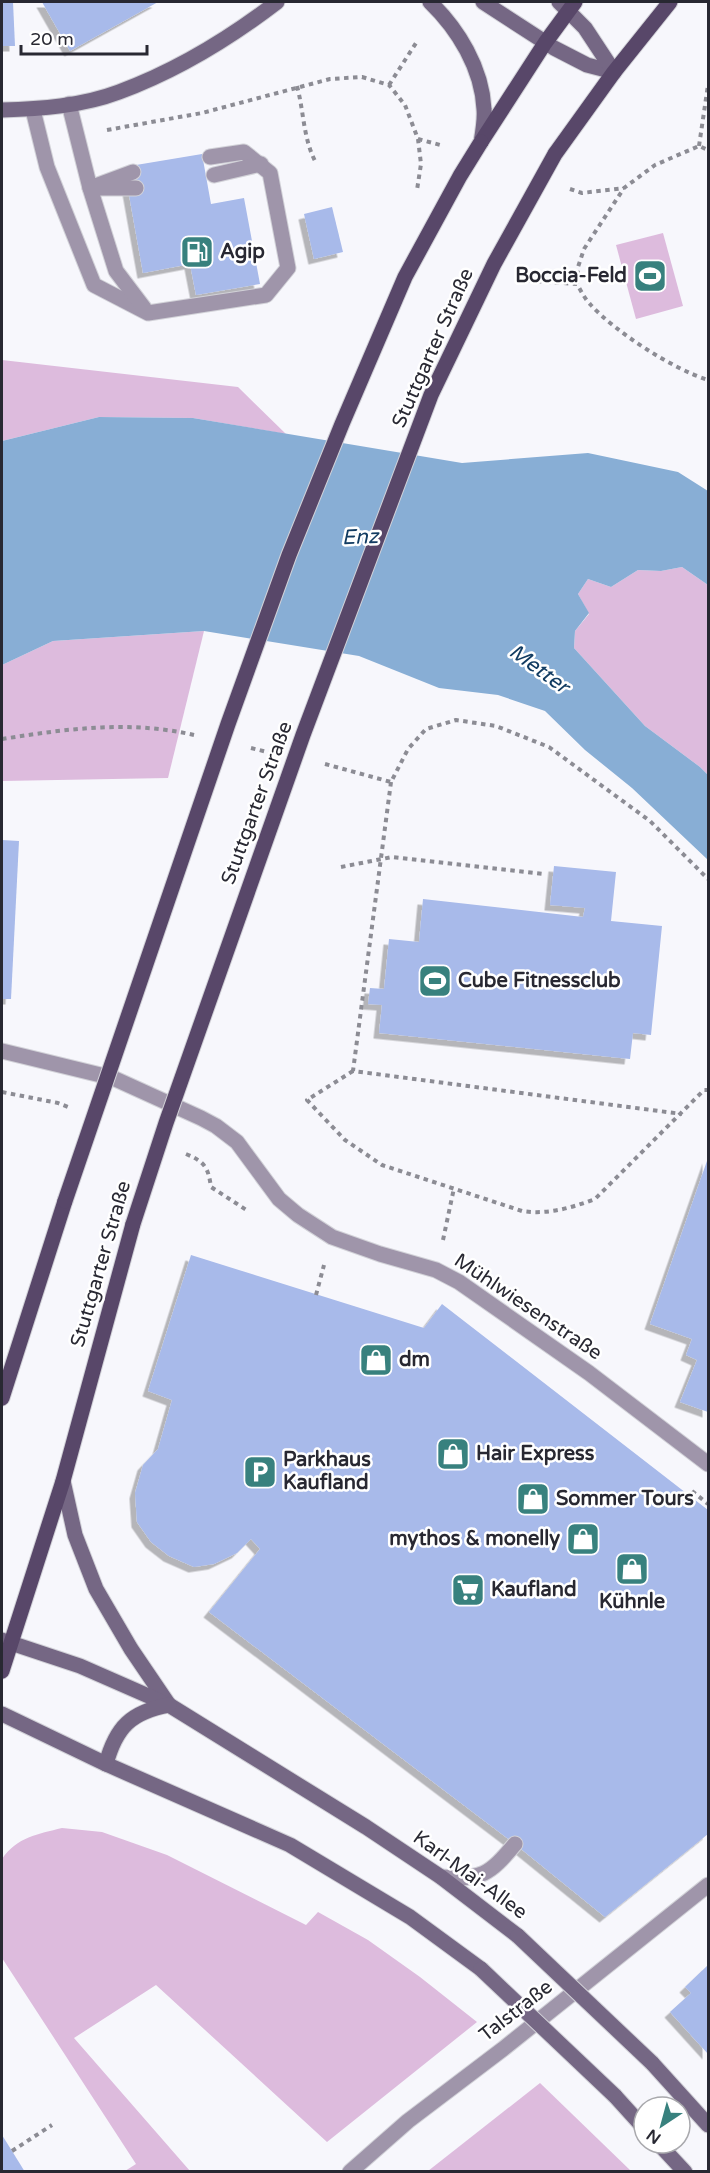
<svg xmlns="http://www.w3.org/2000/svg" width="710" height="2173" font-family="'Varela Round',sans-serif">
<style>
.green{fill:#dbd}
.water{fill:#88aed5}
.building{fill:#a8baea;filter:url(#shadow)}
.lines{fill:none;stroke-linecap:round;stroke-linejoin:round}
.service-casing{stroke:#d2d2d8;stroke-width:17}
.minor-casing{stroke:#d2d2d8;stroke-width:17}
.secondary-casing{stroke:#d2d2d8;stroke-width:17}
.primary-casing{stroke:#d2d2d8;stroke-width:17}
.path{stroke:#8c8c94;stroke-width:4;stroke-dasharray:4.5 4.5;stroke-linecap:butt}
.service{stroke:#9f95aa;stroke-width:15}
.minor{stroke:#9f95aa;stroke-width:15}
.secondary{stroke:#756784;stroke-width:15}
.primary{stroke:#584769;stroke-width:15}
.secondary-bridge-casing{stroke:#d2d2d8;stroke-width:17;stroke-linecap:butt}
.primary-bridge-casing{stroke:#d2d2d8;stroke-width:17;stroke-linecap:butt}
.secondary-bridge{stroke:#756784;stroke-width:15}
.primary-bridge{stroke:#584769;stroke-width:15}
.labels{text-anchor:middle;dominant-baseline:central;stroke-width:5;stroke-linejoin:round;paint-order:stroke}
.poi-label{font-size:20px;font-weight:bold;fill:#282832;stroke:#fff;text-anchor:start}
.street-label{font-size:20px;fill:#282832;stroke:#fff}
.water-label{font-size:21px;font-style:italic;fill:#123c62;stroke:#fff}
</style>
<defs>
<filter id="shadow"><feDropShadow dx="-5.5" dy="5.5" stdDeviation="0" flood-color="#0004"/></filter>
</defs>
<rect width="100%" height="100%" fill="#f7f7fc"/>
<g class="green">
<path d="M 663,233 L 683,306 L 636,319 L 616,245 Z"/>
<path d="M 2,360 L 238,387 L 286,434 L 193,418 L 99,417 L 2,441 Z"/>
<path d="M 682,567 L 708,585 L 708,775 L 700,767 L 645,726 L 574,648 L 575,631 L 589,614 L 578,594 L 588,579 L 611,587 L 638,570 L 661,571 Z"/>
<path d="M 204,631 L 168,778 L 2,781 L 2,665 L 53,641 Z"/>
<path d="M 62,1828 L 102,1832 L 167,1855 L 306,1925 L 318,1912 L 368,1940 L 420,1977 L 477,2022 L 327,2142 L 156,1985 L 74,2038 L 190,2171 L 125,2171 L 136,2164 L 2,1958 L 2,1859 C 17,1837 38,1834 62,1828 Z"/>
<path d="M 540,2083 L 631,2171 L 428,2171 Z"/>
</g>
<path class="water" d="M 99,417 L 193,418 L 462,463 L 588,453 L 678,472 L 708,491 L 708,585 L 682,567 L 661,571 L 638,570 L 611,587 L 588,579 L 578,594 L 589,613 L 575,631 L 574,648 L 645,726 L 700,767 L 708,775 L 708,860 L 632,788 L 585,750 L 545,711 L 498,695 L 439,688 L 359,656 L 204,631 L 53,641 L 2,665 L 2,441 Z"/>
<g class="building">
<path d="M 2,2 L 13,2 L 15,46 L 2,46 Z"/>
<path d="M 42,2 L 158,2 L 70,51 Z"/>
<path d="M 202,154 L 211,204 L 244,198 L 260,284 L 196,295 L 190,264 L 143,273 L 124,167 Z"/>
<path d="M 332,207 L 343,252 L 314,259 L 304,214 Z"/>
<path d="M 2,840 L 19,841 L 11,999 L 2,999 Z"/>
<path d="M 554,866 L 616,872 L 611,921 L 662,926 L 651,1035 L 633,1033 L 630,1059 L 379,1033 L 382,1005 L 368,1004 L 370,988 L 384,989 L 389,939 L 419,942 L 423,899 L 583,917 L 585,908 L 550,905 Z"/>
<path d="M 708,1158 L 708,1412 L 680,1402 L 697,1360 L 686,1355 L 692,1339 L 650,1324 Z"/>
<path d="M 191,1255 L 424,1328 L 442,1304 L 708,1510 L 708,1834 L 605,1917 L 515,1844 L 209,1612 L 260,1549 L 251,1539 L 237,1553 L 214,1564 L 194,1567 L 169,1556 L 151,1542 L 137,1522 L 135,1493 L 143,1465 L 158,1449 L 172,1400 L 148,1391 Z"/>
<path d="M 708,1965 L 708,2054 L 670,2012 L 691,1993 L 685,1987 Z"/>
<path d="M 2,2135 L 12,2151 L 25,2172 L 2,2172 Z"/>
</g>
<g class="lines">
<defs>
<g id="service">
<path d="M 69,104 L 90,188 L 133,172"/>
<path d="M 33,110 L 47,167 L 94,285 L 148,313 L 266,295 L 288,268 L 270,173 L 244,152 L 210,157"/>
<path d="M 214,175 L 261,164"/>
<path d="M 136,188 L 90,188 L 116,271 L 144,308"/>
<path d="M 441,1877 C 482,1880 489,1875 515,1844"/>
</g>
<g id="minor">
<path d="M 2,1051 L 113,1078 L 201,1118 L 216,1126 L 237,1142 L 279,1199 L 298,1215 L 332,1237 L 380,1254 L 436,1270 L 459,1282 L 589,1373 L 708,1464"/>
<path d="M 350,2172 L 408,2121 L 503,2049 L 708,1885"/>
</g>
<g id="secondary">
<path d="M 430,2 C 458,29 482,68 484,109 C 485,119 483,131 481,142"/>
<path d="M 483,2 L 554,48 L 587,65 L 614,72"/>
<path d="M 559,2 L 585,28 L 614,72"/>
<path d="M 2,110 C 40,109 82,106 119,92 C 176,71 230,38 277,2"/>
<path d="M 63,1481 L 75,1535 L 96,1589 L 131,1649 L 169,1705"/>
<path d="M 2,1640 L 80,1666 L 169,1705 L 366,1827 L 441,1877 L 518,1936"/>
<path d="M 2,1714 L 106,1764 L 290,1845 L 410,1917 L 481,1969"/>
<path d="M 106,1764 C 116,1727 131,1712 169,1705"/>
<path d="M 652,2063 L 708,2125"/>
<path d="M 615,2096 L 644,2128"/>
<path d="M 658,2143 L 685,2172"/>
</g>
<g id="primary">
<path d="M 481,142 L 545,43 L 575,2"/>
<path d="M 555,154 L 614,72 L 670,2"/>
<path d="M 2,1398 L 65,1201"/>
<path d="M 2,1671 L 63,1481 L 133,1224"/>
</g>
</defs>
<use href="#service" class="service-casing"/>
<use href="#minor" class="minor-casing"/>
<use href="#secondary" class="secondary-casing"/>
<use href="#primary" class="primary-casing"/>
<g class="path">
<path d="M 389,85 L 416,43"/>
<path d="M 297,86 C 304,112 303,137 315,161"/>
<path d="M 107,130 L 202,113 L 330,79 L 362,77 L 389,85 L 405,105 L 418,139 L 421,164 L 417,190"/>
<path d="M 418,139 L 444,146"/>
<path d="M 699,146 L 708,85"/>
<path d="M 570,189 L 582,193 L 624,188"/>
<path d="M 519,280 L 577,284 C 581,291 585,299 590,304 C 615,332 673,369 708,380"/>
<path d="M 577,284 L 578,267 L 584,249 L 624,188 L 655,165 L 699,146 L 708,150"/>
<path d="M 2,739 C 66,729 129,720 194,735"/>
<path d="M 251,748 L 267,752"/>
<path d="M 325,764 L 391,782 L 408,749 L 426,729 L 456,720 L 496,726 L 549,747 L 650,821 L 708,879"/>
<path d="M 391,782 L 353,1071 L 682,1114"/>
<path d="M 341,867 L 392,857 L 543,874"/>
<path d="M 353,1071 L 307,1100 L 345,1140 L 382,1165 L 522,1211 C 547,1215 571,1208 595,1199 L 704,1090 L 708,1090"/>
<path d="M 2,1092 L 58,1103 L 68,1107"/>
<path d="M 186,1154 C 205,1162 208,1167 211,1187 L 248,1211"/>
<path d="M 443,1240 L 454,1188"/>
<path d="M 316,1295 L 324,1265"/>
<path d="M 692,1491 L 708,1504"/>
<path d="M 12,2151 L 52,2125"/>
</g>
<use href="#service" class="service"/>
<use href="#minor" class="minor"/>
<use href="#secondary" class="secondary"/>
<use href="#primary" class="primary"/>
<defs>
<g id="secondary-bridge">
<path d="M 518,1936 L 652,2063"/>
<path d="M 481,1969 L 615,2096"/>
</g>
<g id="primary-bridge">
<path d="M 65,1201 L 228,724 L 289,555 L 342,424 L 405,277 L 460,176 L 481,142"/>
<path d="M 133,1224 L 166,1123 L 303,735 L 431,395 L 494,264 L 555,154"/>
</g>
</defs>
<use href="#secondary-bridge" class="secondary-bridge-casing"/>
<use href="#primary-bridge" class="primary-bridge-casing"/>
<use href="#secondary-bridge" class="secondary-bridge"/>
<use href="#primary-bridge" class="primary-bridge"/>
</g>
<defs>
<symbol id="fuel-square" viewBox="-11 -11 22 22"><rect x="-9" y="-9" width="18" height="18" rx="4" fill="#38817e" stroke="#fff"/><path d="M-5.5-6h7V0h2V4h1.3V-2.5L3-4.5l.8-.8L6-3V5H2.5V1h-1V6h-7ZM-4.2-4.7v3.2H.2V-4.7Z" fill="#fff"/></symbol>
<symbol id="stadium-square" viewBox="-11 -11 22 22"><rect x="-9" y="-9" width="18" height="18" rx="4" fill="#38817e" stroke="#fff"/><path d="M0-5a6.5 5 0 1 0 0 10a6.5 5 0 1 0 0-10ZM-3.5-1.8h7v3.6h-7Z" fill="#fff"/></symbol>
<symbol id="shop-square" viewBox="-11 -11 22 22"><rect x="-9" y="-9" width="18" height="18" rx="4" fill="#38817e" stroke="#fff"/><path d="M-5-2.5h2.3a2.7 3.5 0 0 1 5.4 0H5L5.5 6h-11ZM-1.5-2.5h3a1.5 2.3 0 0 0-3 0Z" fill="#fff"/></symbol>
<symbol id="parking-square" viewBox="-11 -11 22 22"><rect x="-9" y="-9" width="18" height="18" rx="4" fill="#38817e" stroke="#fff"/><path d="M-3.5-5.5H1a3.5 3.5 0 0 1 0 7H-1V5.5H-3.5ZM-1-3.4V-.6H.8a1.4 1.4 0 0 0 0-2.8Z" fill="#fff"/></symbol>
<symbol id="supermarket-square" viewBox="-11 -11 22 22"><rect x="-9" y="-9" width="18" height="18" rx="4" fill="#38817e" stroke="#fff"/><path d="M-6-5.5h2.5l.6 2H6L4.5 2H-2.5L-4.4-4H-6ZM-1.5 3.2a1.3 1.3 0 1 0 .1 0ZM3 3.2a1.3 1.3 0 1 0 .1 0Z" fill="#fff"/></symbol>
</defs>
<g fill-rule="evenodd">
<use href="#fuel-square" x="178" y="233" width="38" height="38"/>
<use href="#stadium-square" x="631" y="257" width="38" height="38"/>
<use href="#stadium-square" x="416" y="962" width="38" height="38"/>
<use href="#shop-square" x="357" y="1341" width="38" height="38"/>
<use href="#shop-square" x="434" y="1435" width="38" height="38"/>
<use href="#parking-square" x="241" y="1453" width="38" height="38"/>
<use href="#shop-square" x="514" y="1480" width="38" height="38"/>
<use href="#shop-square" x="564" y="1520" width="38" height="38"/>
<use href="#shop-square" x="613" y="1550" width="38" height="38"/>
<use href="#supermarket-square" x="449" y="1571" width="38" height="38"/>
</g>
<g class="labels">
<g class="poi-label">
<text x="220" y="252">Agip</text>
<text x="627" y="276" text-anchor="end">Boccia-Feld</text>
<text x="458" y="981">Cube Fitnessclub</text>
<text x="399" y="1360">dm</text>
<text x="476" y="1454">Hair Express</text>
<text x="283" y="1460">Parkhaus<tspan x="283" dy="23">Kaufland</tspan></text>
<text x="556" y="1499">Sommer Tours</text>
<text x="560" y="1539" text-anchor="end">mythos &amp; monelly</text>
<text x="491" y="1590">Kaufland</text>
<text x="632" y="1602" text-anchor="middle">Kühnle</text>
</g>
<g class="street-label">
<text transform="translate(433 348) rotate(-66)">Stuttgarter Straße</text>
<text transform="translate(257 803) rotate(-70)">Stuttgarter Straße</text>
<text transform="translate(101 1264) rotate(-74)">Stuttgarter Straße</text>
<text transform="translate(528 1307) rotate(34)">Mühlwiesenstraße</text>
<text transform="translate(470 1875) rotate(36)">Karl-Mai-Allee</text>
<text transform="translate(516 2011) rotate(-38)">Talstraße</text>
</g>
<g class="water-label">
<text transform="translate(360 537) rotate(-2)">Enz</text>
<text transform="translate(539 669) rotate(36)">Metter</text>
</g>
</g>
<rect width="710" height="2173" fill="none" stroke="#282832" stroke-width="6"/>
<g transform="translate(662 2125) rotate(216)"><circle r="28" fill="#ffffff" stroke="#a9a9ad" stroke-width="1.5"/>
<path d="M0-4.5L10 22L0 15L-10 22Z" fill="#38817e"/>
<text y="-9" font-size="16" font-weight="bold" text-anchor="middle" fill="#282832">N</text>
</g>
<path d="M21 45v9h126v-9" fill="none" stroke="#282832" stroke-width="3"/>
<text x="30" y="45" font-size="18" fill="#282832" stroke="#ffffff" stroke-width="4.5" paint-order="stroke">20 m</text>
</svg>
